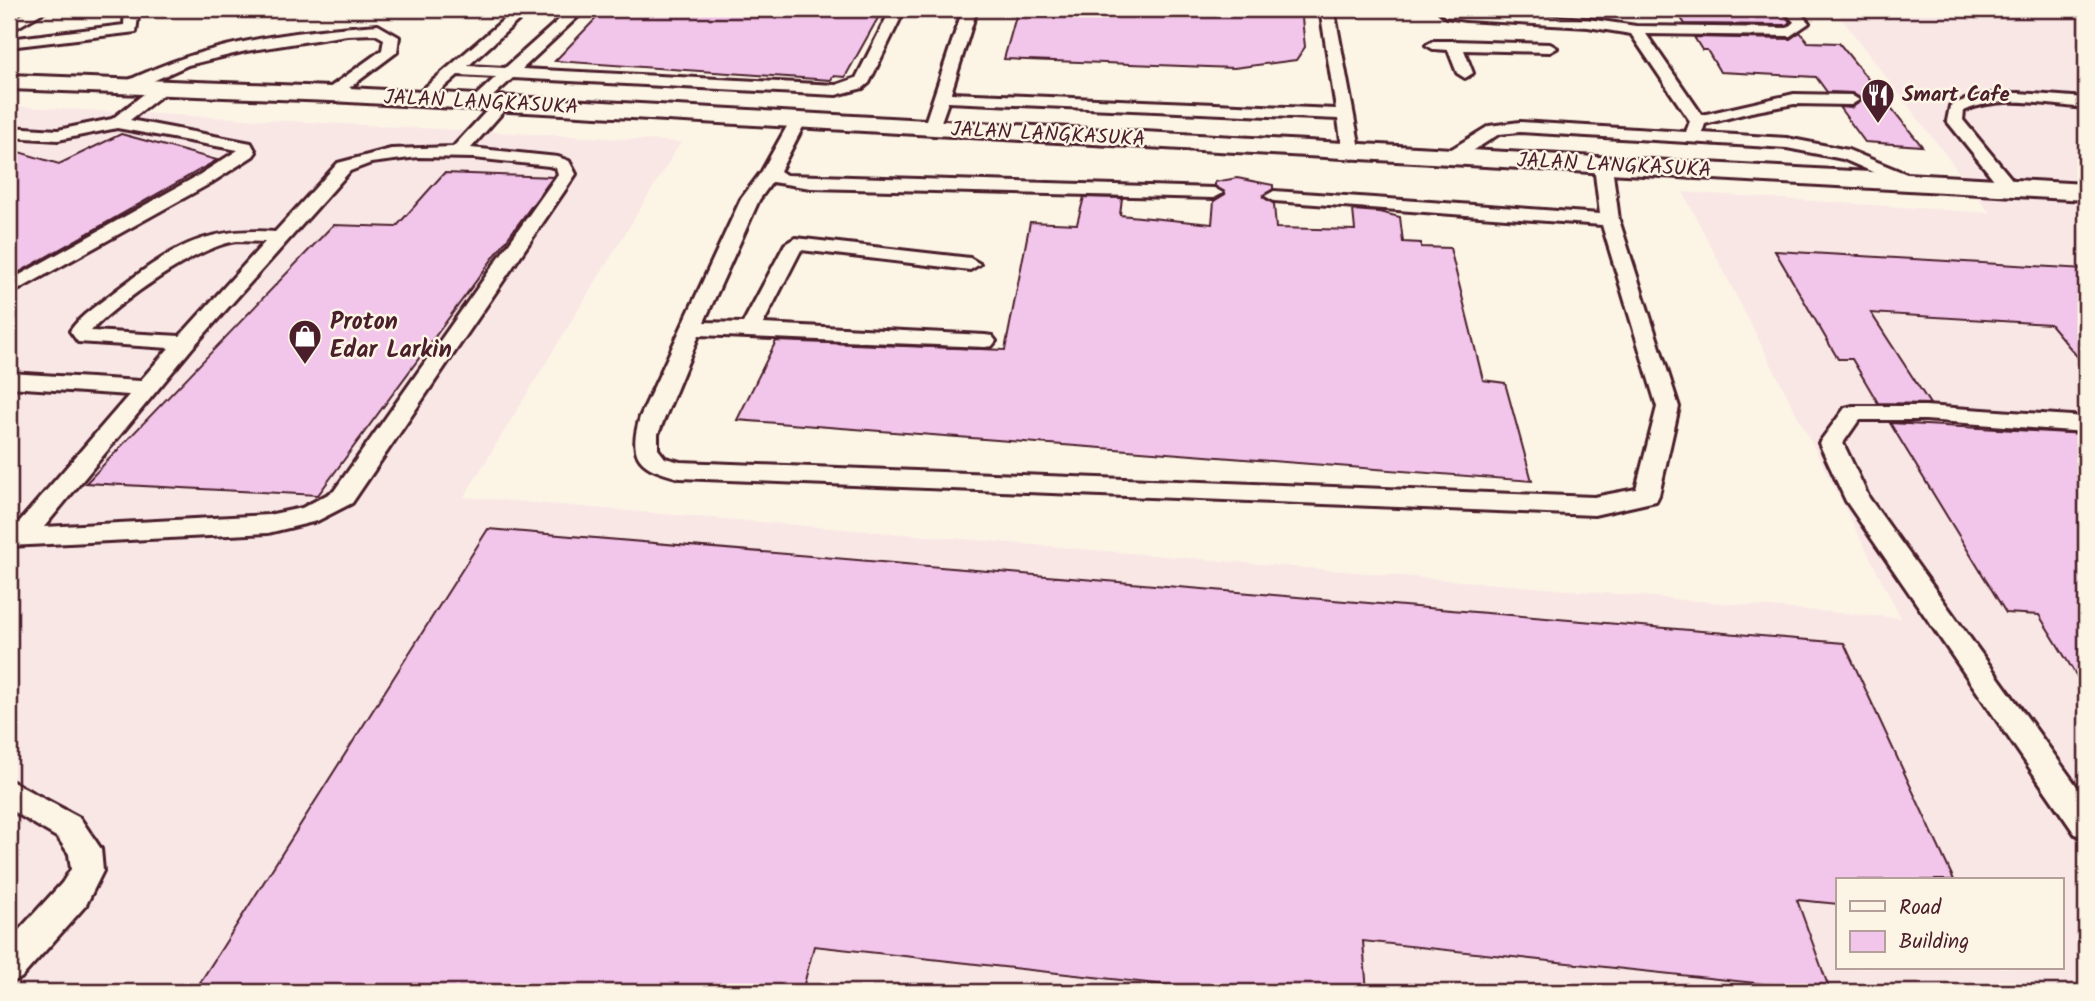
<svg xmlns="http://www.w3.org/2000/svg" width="2095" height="1001" font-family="Kalam,sans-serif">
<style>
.built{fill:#f9e7e6;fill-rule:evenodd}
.building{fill:#f2c5ea;stroke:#4a1f2b;stroke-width:2}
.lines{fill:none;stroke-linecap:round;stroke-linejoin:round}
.service-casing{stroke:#4a1f2b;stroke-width:6}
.secondary-casing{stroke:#4a1f2b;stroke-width:6}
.service{fill:#fcf5e5;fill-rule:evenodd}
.secondary{fill:#fcf5e5;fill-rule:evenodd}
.labels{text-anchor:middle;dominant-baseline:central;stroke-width:5;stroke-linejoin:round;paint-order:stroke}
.far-poi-label{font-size:21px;font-weight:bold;fill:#4a1f2b;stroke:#fcf5e5;text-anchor:start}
.far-street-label{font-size:21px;fill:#4a1f2b;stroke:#fcf5e5}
.poi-label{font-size:24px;font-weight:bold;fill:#4a1f2b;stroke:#fcf5e5;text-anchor:start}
</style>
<rect width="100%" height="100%" fill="#fcf5e5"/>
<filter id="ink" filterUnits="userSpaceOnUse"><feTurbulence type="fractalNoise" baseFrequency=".0143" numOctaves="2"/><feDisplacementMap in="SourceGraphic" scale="14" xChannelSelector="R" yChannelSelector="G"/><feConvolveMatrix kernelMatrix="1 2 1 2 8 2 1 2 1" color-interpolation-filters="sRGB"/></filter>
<g filter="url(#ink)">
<path class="built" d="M 1834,9 L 2086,9 L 2086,992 L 9,992 L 9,106 L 681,142 L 464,497 L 1901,618 L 1683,192 L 1990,213 ZM 1838,880 L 2062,880 L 2062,968 L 1838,968 Z"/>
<g class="building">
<path d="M 605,9 L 883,9 L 845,77 L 833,76 L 831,80 L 555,61 Z"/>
<path d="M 1018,9 L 1301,9 L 1305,47 L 1296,60 L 1234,68 L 1004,59 Z"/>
<path d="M 1675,9 L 1780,9 L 1790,22 L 1786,25 L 1685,24 Z"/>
<path d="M 1800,32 L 1808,42 L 1839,43 L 1922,146 L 1865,142 L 1839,107 L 1851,108 L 1860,102 L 1860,98 L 1852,93 L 1827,92 L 1816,77 L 1720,72 L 1707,50 L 1702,50 L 1694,37 L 1790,39 Z"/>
<path d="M 121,134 L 217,160 L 9,278 L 9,149 L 59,164 Z"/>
<path d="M 444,173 L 553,177 L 318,495 L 86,483 L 333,225 L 396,227 Z"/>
<path d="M 1237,178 L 1273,185 L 1273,189 L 1263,197 L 1274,204 L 1276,228 L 1355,230 L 1353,210 L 1379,212 L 1400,217 L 1403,242 L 1421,243 L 1421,247 L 1450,248 L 1483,380 L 1505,383 L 1532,481 L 737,420 L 776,341 L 1005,350 L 1030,222 L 1077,224 L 1084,197 L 1122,198 L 1120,215 L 1212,224 L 1214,201 L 1225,194 L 1215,186 L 1215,182 Z"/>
<path d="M 1775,251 L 2086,269 L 2086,367 L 2050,324 L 1871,313 L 1930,404 L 1878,403 L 1852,359 L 1838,359 Z"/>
<path d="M 1890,423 L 2086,434 L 2086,691 L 2039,615 L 2006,613 Z"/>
<path d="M 488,529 L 1844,643 L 1954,880 L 1838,880 L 1838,904 L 1797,900 L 1830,991 L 1363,941 L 1367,992 L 1229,992 L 814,946 L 802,992 L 194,992 Z"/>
</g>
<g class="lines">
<defs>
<g id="service">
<path d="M 32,9 L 49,9 L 9,32 L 9,22 Z"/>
<path d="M 125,9 L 139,9 L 136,32 L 9,47 L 9,39 L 124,25 Z"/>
<path d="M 516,9 L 531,9 L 468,66 L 505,68 L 571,9 L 586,9 L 522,69 L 836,85 L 856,78 L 891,9 L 905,9 L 869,83 L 863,88 L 836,95 L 513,78 L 481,107 L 475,109 L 467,104 L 496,77 L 458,75 L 426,103 L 414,103 L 412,100 L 414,97 Z"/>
<path d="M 963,9 L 977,9 L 951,93 L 1336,109 L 1320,9 L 1334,9 L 1361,154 L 1352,159 L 1343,154 L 1338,119 L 948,102 L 937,133 L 925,133 L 923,129 Z"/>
<path d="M 1437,9 L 1588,19 L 1636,26 L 1787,28 L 1794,22 L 1783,9 L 1797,9 L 1809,23 L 1790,36 L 1646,34 L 1702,115 L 1794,94 L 1851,95 L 1859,100 L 1851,105 L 1794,104 L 1751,112 L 1705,124 L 1702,133 L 1787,138 L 1848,150 L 1919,179 L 1922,183 L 1913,188 L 1907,187 L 1843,159 L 1787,148 L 1520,132 L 1499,134 L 1457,161 L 1445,161 L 1442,157 L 1445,153 L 1489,126 L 1520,122 L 1686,132 L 1690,121 L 1631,34 L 1588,27 L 1465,20 L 1446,17 Z"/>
<path d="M 378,25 L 399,37 L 397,52 L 337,97 L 325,97 L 323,94 L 325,91 L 382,50 L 384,39 L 375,34 L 347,35 L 246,51 L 188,65 L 131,91 L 125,93 L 117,88 C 124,81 136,77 145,73 C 216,41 301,30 378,25 Z"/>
<path d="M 1454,41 L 1550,44 L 1557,48 L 1550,52 L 1464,50 L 1473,73 L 1465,78 L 1457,73 L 1448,50 L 1433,49 L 1426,45 L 1433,41 Z"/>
<path d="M 160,84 L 168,89 L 166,92 L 130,120 L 251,143 L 256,152 L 253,156 L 211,183 L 9,295 L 9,281 L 199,175 L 238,150 L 117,128 L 58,140 L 9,137 L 9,127 L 58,130 L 112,119 L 154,86 Z"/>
<path d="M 2019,93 L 2086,98 L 2086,108 C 2047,105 2001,94 1964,111 L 1963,120 L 2019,188 L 2010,193 L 2004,192 L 1947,121 L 1950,106 C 1973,95 1995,93 2019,93 Z"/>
<path d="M 500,101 L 508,106 L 471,148 L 558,157 L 569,161 L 576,174 L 352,503 L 317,521 L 268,533 L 9,546 L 9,528 L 14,528 L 129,395 L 9,387 L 9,373 L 140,381 L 169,348 L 78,342 L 70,331 C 81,315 99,304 114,292 C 170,250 203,226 275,232 L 338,163 L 391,149 L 453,147 L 494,103 ZM 418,157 L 474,158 L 549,166 L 556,168 L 558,174 L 334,491 L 302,508 L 268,515 L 44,527 L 192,348 L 350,171 L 371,163 ZM 237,241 L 265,242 L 180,336 L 91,331 C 117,303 199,245 237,241 Z"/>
<path d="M 798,116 L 806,121 L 780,171 L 786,175 L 1214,188 L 1223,193 L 1214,198 L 811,188 L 772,182 L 759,200 L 704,322 L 743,323 L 785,244 L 795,238 L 970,258 L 980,264 L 970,270 L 801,250 L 763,324 L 985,335 L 992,336 L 996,341 L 992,346 L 985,347 L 699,335 L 658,434 L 658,449 L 665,458 L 680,462 L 1594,497 L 1636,489 L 1657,407 L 1602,225 L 1274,201 L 1265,196 L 1274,191 L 1600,214 L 1594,166 L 1603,161 L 1612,166 L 1619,220 L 1679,407 L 1659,495 L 1656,501 L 1594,515 L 680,478 C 641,468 627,460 640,417 L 741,199 L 762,171 L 790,121 Z"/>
<path d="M 1853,406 L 1925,406 L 2086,417 L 2086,432 L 1925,420 L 1859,420 L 1843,443 L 1869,498 L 2086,799 L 2086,838 L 2075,834 L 1846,501 L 1819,443 L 1845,408 Z"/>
<path d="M 9,780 L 80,818 L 101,849 L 103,871 L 86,905 L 21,978 L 9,983 L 9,941 L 62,883 L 71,869 L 69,854 L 58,838 L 9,809 Z"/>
</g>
<path id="secondary" d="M 9,75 L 331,87 L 2086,184 L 2086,200 L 331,101 L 9,89 Z"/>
</defs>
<use href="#service" class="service-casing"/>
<use href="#secondary" class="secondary-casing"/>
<use href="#service" class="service"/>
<use href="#secondary" class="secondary"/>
</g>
</g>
<defs>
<symbol id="restaurant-pin" viewBox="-11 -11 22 30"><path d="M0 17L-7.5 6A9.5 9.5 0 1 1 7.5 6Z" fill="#4a1f2b" stroke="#fcf5e5"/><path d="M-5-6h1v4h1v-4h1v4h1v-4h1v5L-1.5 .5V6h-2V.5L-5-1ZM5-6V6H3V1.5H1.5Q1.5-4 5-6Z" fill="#fff"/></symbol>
<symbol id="shop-pin" viewBox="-11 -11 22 30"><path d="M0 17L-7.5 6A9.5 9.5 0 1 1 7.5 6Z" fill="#4a1f2b" stroke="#fcf5e5"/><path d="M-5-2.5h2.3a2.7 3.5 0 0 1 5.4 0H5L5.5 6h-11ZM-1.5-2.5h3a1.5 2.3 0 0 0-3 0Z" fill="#fff"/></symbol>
</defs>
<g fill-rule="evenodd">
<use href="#restaurant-pin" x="1859" y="76" width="38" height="52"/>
<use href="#shop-pin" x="286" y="317" width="38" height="52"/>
</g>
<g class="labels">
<g class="far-poi-label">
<text x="1902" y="95">Smart Cafe</text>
</g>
<g class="far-street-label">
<text transform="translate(481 103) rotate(3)">JALAN LANGKASUKA</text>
<text transform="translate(1048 135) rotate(3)">JALAN LANGKASUKA</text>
<text transform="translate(1614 166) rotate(3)">JALAN LANGKASUKA</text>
</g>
<g class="poi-label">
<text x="330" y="322">Proton<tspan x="330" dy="28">Edar Larkin</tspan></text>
</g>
</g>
<rect width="2095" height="1001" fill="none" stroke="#fcf5e5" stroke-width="35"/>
<rect x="18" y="18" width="2060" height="966" fill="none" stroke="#4a1f2b" stroke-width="2.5" filter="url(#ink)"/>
<rect x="1836" y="878" width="228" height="91" fill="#fcf5e5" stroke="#b59f9b" stroke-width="2"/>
<rect x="1850" y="901" width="35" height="10" fill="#fcf5e5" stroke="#b59f9b" stroke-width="2"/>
<text x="1899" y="914" font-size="21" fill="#4a1f2b">Road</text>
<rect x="1850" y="931" width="35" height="21" fill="#f2c5ea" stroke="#b59f9b" stroke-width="2"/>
<text x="1899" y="948" font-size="21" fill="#4a1f2b">Building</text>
</svg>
